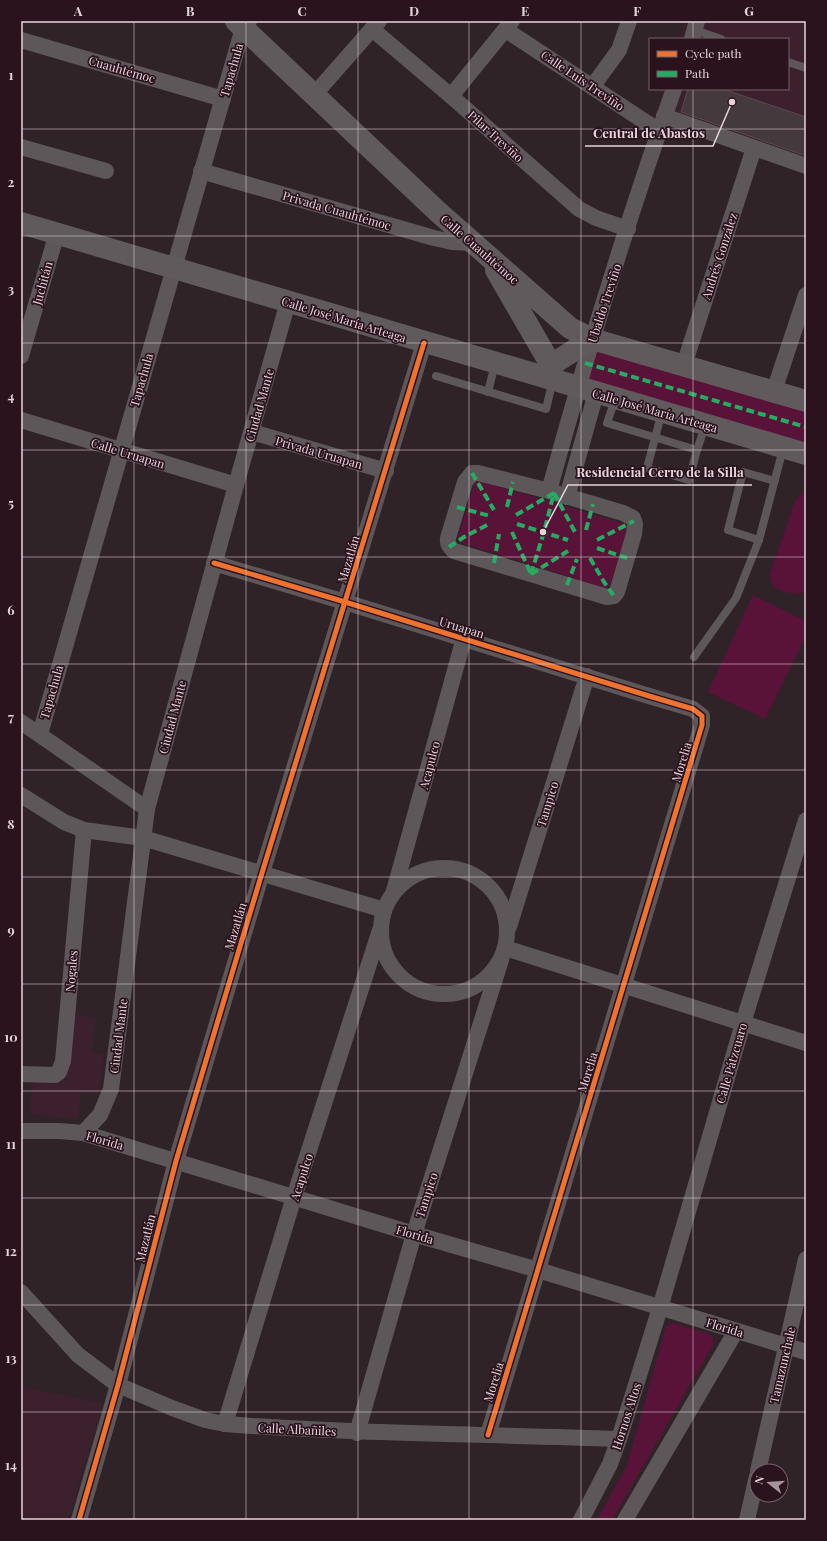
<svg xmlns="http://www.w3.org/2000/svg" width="827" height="1541" font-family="'Playfair Display',serif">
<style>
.built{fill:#3d202d}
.green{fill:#591338}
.building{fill:#44393d;stroke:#584b50}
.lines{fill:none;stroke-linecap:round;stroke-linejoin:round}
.lane{stroke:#5d5759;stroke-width:8}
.street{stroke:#5d5759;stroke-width:16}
.secondary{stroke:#605a5d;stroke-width:22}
.quiet{stroke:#26ab63;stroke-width:4;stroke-dasharray:8 4;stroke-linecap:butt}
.cycleway-casing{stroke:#2b131e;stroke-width:8}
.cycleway{stroke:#ef722f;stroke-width:5}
.grid{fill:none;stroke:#e5d4da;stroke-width:1;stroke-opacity:0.55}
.labels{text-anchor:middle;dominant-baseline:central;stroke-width:3.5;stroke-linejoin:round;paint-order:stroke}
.street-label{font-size:12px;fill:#e5d4da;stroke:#2b131e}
.leader{fill:none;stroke:#e5d4da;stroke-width:1.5}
.callout-dot{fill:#e5d4da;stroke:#2b131e;stroke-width:1.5}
.callout-label{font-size:13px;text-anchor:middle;font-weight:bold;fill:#e5d4da;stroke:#2b131e;stroke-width:3.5;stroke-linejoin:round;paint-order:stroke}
.neatline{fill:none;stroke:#e5d4da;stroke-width:1.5}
.grid-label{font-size:13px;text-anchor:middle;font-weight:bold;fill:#e5d4da}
</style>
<rect width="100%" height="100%" fill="#2f2328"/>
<g class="built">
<path d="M 686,21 L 806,21 L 806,166 L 655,114 L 663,89 L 788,89 L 788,39 L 680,39 Z"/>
<path d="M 73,1015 L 96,1018 L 92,1053 L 104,1055 L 99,1094 L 81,1092 L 78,1119 L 30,1114 L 33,1076 L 66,1080 Z"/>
<path d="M 21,1387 L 103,1403 L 68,1520 L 21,1519 Z"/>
</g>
<g class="green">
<path d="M 598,347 L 806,407 L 806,450 L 586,385 Z"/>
<path d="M 477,480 L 626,524 L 628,528 L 610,586 L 607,588 L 602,587 L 462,543 L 459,540 L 458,537 L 475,482 Z"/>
<path d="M 806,492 L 806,591 C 794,597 785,591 773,587 L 770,574 L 794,504 L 802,493 Z"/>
<path d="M 753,595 L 806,621 L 806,636 L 765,719 L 708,692 Z"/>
<path d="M 673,1323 L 712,1335 L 714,1343 L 612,1520 L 597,1520 L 627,1466 L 666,1327 Z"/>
</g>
<path class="building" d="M 688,89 L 723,89 L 806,117 L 806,156 L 681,112 Z"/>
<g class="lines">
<g class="lane">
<path d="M 695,30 L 721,39"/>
<path d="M 788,62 L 806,68"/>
<path d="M 436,376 L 546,409 L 553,380"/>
<path d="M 488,392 L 495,364"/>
<path d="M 615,400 L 607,423 L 697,450 L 705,426"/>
<path d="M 662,412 L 647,468 L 689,480 L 697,450"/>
<path d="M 775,481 L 743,472 L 728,530 L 759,540 L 783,449"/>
<path d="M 694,657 L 736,598 L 759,540"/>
</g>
<g class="street">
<path d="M 372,29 L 451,96 L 579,209 L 596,218 L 628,229"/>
<path d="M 506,30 L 659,131"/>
<path d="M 692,39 L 697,21"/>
<path d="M 21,40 L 223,99"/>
<path d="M 592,87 L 619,50 L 629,21"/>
<path d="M 314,95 L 379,21"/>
<path d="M 451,96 L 512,21"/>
<path d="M 664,116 L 806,166"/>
<path d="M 21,147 L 106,171"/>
<path d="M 201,171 L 434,238 L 452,242 L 474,243"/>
<path d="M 21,356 L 57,233"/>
<path d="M 684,365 L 754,148"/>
<path d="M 774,391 L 806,295"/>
<path d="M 21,420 L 236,485"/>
<path d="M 252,432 L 386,471"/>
<path d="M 472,473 L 478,473 L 549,491 L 623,513 L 633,518 L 635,524 L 634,534 L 617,592 L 614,596 L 607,597 L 454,551 C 449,547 447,544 448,538 L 465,482 Z"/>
<path d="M 549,491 C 586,356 627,221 674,89"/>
<path d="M 567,497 L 596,393"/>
<path d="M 214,563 L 345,602 L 649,696 L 693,709 L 702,716 L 702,725 L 488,1435"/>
<path d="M 21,722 L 147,809"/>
<path d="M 40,734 L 243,28 L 249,21"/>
<path d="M 21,795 L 64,822 L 84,830 L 143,838 L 384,910"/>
<circle cx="444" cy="931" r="63"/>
<path d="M 394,891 L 464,638"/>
<path d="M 509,927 L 587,676"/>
<path d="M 505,948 L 806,1043"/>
<path d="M 21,1074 L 55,1075 L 59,1072 L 63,1061 L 84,830"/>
<path d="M 21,1131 L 59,1131 L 83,1133 L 414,1234 L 538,1270 L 806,1352"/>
<path d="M 83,1133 L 100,1115 L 111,1089 L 147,809 L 236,485 L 288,302"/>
<path d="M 21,1292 L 78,1355 L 118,1385 L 172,1408 L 205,1420 L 225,1424 C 356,1434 487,1434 619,1439"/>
<path d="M 225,1424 L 294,1197 L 380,930"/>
<path d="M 357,1433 L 414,1234 L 501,960"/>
<path d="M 758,1471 L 806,1259"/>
<path d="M 79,1520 L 118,1385 L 176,1161 L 262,873 L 424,343"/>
<path d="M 581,1520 L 610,1464 L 619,1439 L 660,1308 L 743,1023 L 806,820"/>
<path d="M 625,1520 L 736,1331"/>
<path d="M 747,1520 L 757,1476"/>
</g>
<g class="secondary">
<path d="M 236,21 L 437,211 L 570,328 L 592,339 L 806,401"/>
<path d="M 21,223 L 806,454"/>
<path d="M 496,270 L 551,365 L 553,380"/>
<path d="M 551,365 L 592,339"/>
</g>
<g class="quiet">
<path d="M 585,363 L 806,427"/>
<path d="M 472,473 L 494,510"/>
<path d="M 554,493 L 575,532"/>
<path d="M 457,507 L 490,516"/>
<path d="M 507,507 L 513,482"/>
<path d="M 516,515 L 554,493"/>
<path d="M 517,524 L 568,540"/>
<path d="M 586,530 L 593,504"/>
<path d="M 512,532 L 531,574"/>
<path d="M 597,540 L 634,521"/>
<path d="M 449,547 L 464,537 L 489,524"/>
<path d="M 597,548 L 627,558"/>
<path d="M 590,558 L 604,582 L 614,596"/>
<path d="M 494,563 L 499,534"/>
<path d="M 531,574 L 544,532 L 554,493"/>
<path d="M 531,574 L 568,551"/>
<path d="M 567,585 L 577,559"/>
</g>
<defs>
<g id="cycleway">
<path d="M 214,563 L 345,602 L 649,696 L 693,709 L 702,716 L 702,725 L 488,1435"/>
<path d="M 79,1520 L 118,1385 L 176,1161 L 262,873 L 424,343"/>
</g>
</defs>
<use href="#cycleway" class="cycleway-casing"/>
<use href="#cycleway" class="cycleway"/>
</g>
<path class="grid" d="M 134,21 L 134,1520M 246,21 L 246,1520M 358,21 L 358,1520M 469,21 L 469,1520M 581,21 L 581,1520M 693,21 L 693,39M 693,89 L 693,1520M 21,129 L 806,129M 21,236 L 806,236M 21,343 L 806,343M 21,450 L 806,450M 21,557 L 806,557M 21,664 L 806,664M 21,770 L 806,770M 21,877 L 806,877M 21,984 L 806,984M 21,1091 L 806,1091M 21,1198 L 806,1198M 21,1305 L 806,1305M 21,1412 L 806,1412"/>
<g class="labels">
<g class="street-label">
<text transform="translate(122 69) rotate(16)">Cuauhtémoc</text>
<text transform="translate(231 70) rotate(-74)">Tapachula</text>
<text transform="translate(583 80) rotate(34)">Calle Luis Treviño</text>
<text transform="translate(496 136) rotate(42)">Pilar Treviño</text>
<text transform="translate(337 210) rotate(16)">Privada Cuauhtémoc</text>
<text transform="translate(480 249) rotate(41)">Calle Cuauhtémoc</text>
<text transform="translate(719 256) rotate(-72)">Andrés González</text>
<text transform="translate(42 283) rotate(-74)">Juchitán</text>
<text transform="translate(604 303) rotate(-72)">Ubaldo Treviño</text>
<text transform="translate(344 319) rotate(17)">Calle José María Arteaga</text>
<text transform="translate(141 380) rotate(-74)">Tapachula</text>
<text transform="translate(259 405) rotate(-74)">Ciudad Mante</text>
<text transform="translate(655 410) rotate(16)">Calle José María Arteaga</text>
<text transform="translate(319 452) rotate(16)">Privada Uruapan</text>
<text transform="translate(128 453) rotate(17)">Calle Uruapan</text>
<text transform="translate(348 559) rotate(-73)">Mazatlán</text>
<text transform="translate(462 627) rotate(17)">Uruapan</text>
<text transform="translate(51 692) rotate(-74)">Tapachula</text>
<text transform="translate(172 717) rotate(-75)">Ciudad Mante</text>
<text transform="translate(681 762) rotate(-73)">Morelia</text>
<text transform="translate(429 765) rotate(-75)">Acapulco</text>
<text transform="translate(547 804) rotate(-73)">Tampico</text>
<text transform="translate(235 926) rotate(-73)">Mazatlán</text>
<text transform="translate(71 971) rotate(-85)">Nogales</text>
<text transform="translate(118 1036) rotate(-83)">Ciudad Mante</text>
<text transform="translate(731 1063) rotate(-74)">Calle Pátzcuaro</text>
<text transform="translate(587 1072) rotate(-73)">Morelia</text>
<text transform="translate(105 1140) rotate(16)">Florida</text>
<text transform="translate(301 1177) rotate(-72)">Acapulco</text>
<text transform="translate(426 1195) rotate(-72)">Tampico</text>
<text transform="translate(415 1234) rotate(16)">Florida</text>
<text transform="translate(145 1238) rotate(-76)">Mazatlán</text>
<text transform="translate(725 1327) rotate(17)">Florida</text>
<text transform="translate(782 1365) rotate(-77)">Tamazunchale</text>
<text transform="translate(493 1382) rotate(-73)">Morelia</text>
<text transform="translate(626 1416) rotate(-72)">Hornos Altos</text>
<text transform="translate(297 1429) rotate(3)">Calle Albañiles</text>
</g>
</g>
<path class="leader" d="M732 102L713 146H585M543 532L568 485H752"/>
<g class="callout-dot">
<circle cx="732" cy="102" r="4"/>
<circle cx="543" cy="532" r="4"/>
</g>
<g class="callout-label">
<text x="649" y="138">Central de Abastos</text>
<text x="660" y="477">Residencial Cerro de la Silla</text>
</g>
<rect width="827" height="1541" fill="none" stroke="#2b131e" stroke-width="44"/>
<rect x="649" y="38" width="140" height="52" fill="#2b131e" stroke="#756069"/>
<rect x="657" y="51" width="20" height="6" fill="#ef722f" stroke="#756069"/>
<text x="685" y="58" font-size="12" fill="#e5d4da">Cycle path</text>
<rect x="657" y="71" width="20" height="6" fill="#26ab63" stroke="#756069"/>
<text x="685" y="78" font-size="12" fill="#e5d4da">Path</text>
<g transform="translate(769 1483) rotate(287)"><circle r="19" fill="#2b131e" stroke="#756069"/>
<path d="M0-3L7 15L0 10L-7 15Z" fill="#a5969c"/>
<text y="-6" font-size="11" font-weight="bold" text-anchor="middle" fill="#e5d4da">N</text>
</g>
<rect x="22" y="22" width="783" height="1497" class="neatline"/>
<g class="grid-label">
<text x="78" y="16">A</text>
<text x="190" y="16">B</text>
<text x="302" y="16">C</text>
<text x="414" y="16">D</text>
<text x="525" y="16">E</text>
<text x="637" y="16">F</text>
<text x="749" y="16">G</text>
<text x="11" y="80">1</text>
<text x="11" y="187">2</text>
<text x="11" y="294">3</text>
<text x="11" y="401">4</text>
<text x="11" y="508">5</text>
<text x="11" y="615">6</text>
<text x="11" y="722">7</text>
<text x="11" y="829">8</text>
<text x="11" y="935">9</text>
<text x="11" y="1042">10</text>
<text x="11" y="1149">11</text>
<text x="11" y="1256">12</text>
<text x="11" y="1363">13</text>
<text x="11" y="1470">14</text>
</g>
</svg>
